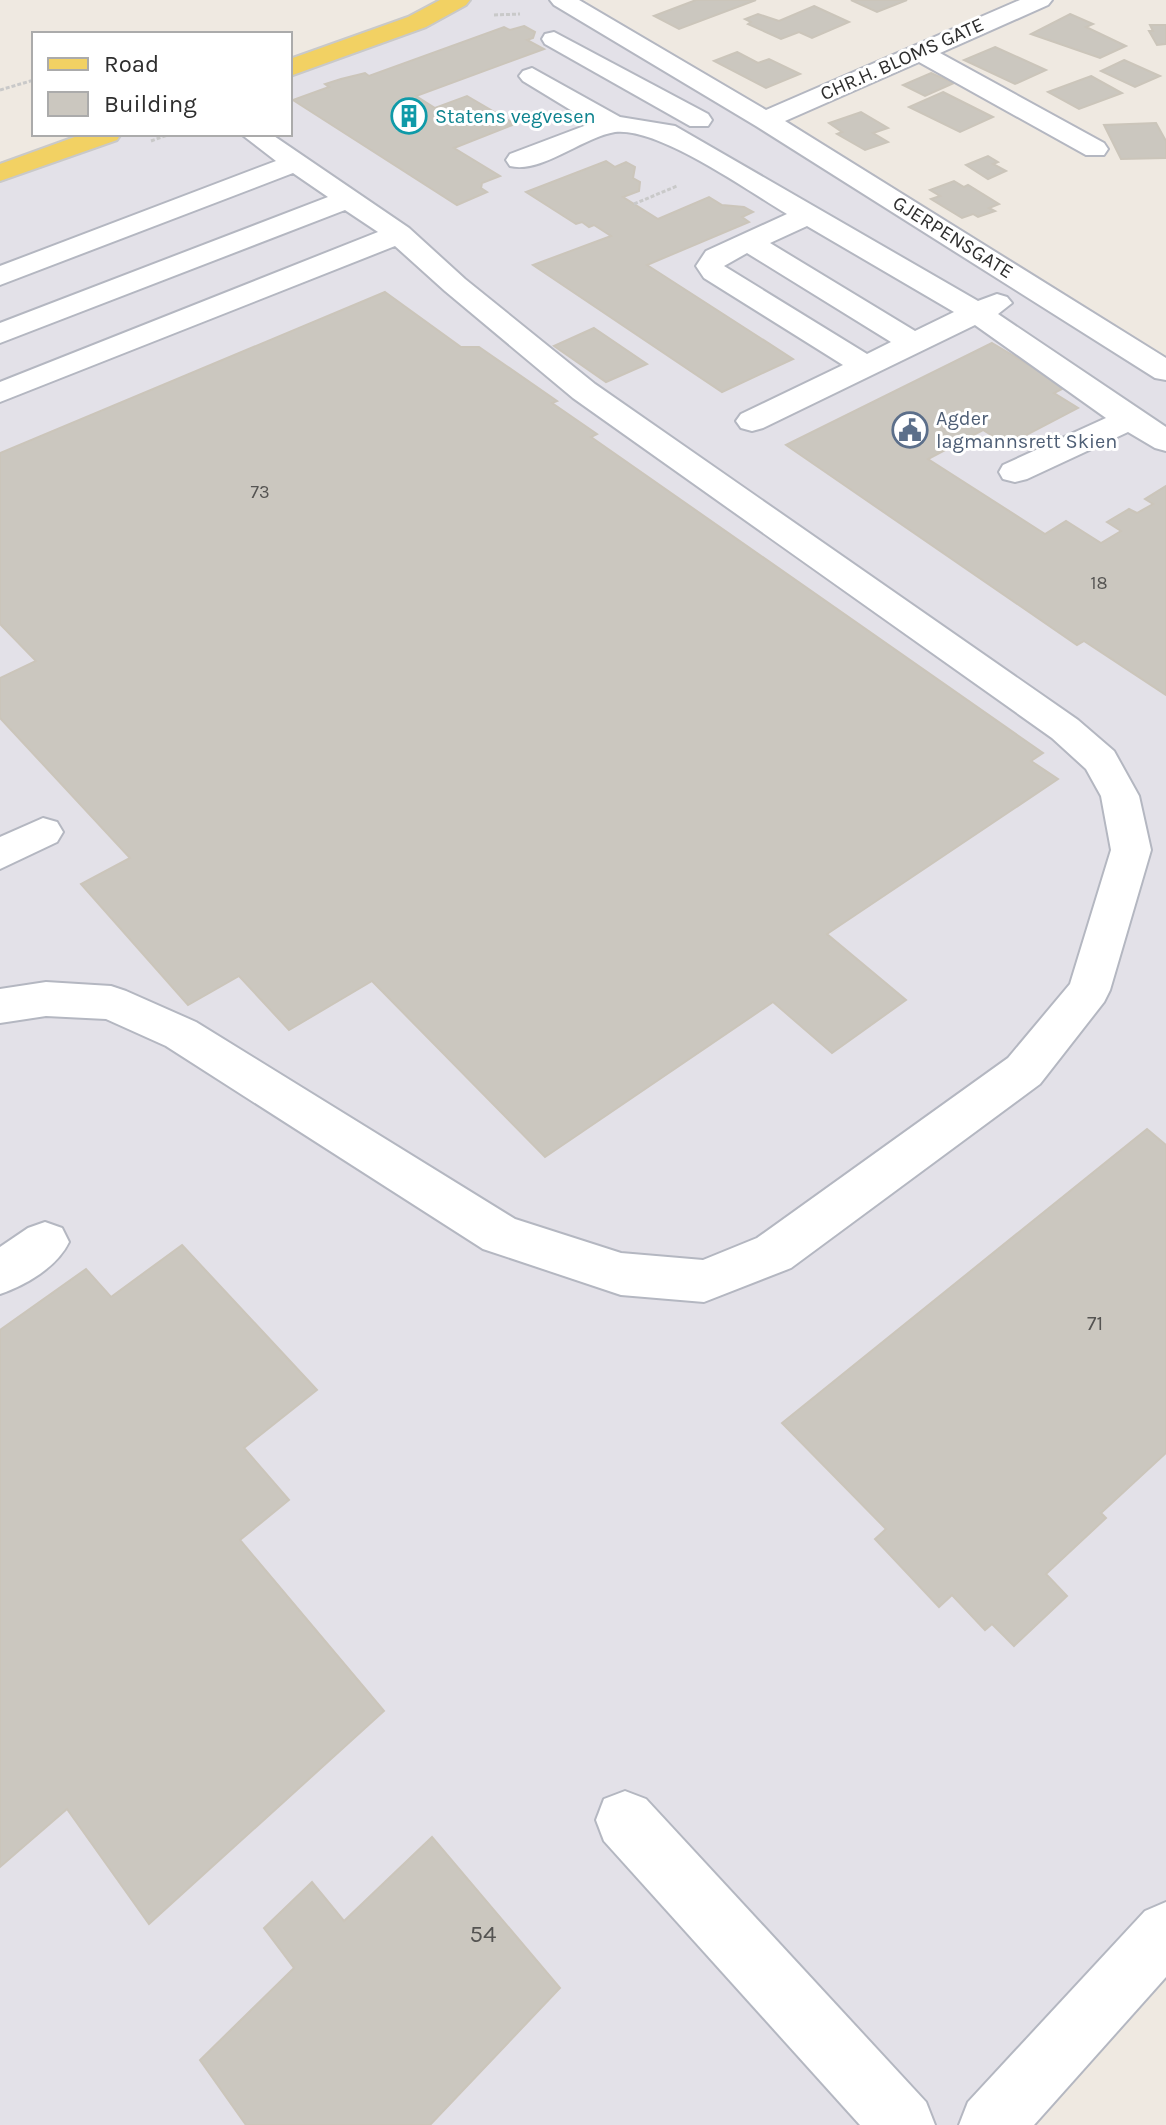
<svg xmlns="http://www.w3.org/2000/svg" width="1166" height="2125" font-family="Karla,sans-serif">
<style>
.industrial{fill:#e3e1e8}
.building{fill:#cbc7bf;stroke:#cbc5ba;stroke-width:2}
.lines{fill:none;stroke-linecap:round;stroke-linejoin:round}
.minor-casing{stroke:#b4b7c1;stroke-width:4}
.major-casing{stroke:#c9c9c9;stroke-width:4}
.path{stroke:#c9c9c9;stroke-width:3;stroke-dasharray:4 2;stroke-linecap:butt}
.minor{fill:#fff;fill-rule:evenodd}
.major{fill:#f2d163;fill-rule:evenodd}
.labels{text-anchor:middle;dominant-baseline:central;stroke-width:6;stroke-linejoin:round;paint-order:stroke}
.far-number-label{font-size:18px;fill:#555452}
.far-street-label{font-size:20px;fill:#2e2e2e;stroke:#fff}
.far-culture-label{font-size:20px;fill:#0d838f;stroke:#fff;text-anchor:start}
.far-service-label{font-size:20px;fill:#4e5e75;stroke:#fff;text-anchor:start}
.number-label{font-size:20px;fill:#555452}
.near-number-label{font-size:24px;fill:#555452}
</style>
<rect width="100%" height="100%" fill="#efe9e1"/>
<path class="industrial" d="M 458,0 L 562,0 L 1166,372 L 1166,1918 L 983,2125 L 0,2125 L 0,173 L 108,134 L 290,134 L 290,68 Z"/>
<g class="building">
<path d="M 696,0 L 756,0 L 679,29 L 654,16 Z"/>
<path d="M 851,0 L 907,0 L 877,12 Z"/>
<path d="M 814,6 L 849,22 L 812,38 L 799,32 L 781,39 L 748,24 L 751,22 L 745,19 L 758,14 L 779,21 Z"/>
<path d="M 1070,14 L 1093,24 L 1086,27 L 1126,46 L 1100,58 L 1031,34 Z"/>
<path d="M 1150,25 L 1166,25 L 1166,44 L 1157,45 L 1149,31 L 1153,31 Z"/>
<path d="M 524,26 L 535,32 L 533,38 L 527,40 L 544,49 L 416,96 L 435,108 L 467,96 L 515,124 L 454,148 L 500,176 L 482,183 L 481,188 L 487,192 L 457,205 L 293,100 L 329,87 L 325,84 L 341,79 L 365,73 L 369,76 L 504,27 L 510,30 Z"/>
<path d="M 995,47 L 1046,70 L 1015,84 L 964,60 Z"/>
<path d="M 737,52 L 758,63 L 769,59 L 800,74 L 766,88 L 714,61 Z"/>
<path d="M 1124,60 L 1160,76 L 1135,87 L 1101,71 Z"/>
<path d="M 931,73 L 954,83 L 925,96 L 903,85 Z"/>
<path d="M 1091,76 L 1122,93 L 1079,109 L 1048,92 Z"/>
<path d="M 943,92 L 993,117 L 960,132 L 909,107 Z"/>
<path d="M 861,112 L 888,128 L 873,133 L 888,142 L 865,150 L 837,134 L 842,132 L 829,123 Z"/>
<path d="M 1156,123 L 1166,141 L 1166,158 L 1121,159 L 1104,125 Z"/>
<path d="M 988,156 L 998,162 L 993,164 L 1006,171 L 988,179 L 966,165 Z"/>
<path d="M 606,161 L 615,167 L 626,162 L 635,167 L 633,178 L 640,182 L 639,191 L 623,197 L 658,219 L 709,197 L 722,205 L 744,207 L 753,212 L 742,217 L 749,222 L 647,265 L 793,359 L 722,392 L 533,265 L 611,236 L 594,225 L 589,227 L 582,222 L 576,224 L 526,192 Z"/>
<path d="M 954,181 L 964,187 L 968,185 L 999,204 L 989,208 L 995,211 L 978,217 L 973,214 L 962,218 L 931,199 L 940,196 L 930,190 Z"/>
<path d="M 385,292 L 461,347 L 479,347 L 557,401 L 552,403 L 597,434 L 591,437 L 1043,753 L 1031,761 L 1058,779 L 827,934 L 906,1000 L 832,1053 L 773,1002 L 545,1157 L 372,981 L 289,1030 L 239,976 L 188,1005 L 81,884 L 130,858 L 0,718 L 0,678 L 36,661 L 0,624 L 0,453 Z"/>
<path d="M 594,328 L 647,364 L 606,382 L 554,346 Z"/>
<path d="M 992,343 L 1066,387 L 1054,393 L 1078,408 L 1007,445 L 983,430 L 928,459 L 1045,534 L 1066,521 L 1101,543 L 1121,531 L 1107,522 L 1129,509 L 1137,513 L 1153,504 L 1145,499 L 1166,486 L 1166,695 L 1084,641 L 1077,645 L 786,445 Z"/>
<path d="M 1147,1129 L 1166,1145 L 1166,1453 L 1101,1513 L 1106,1518 L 1046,1574 L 1067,1596 L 1014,1646 L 992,1624 L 985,1630 L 952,1595 L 939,1607 L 875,1539 L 886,1529 L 782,1423 Z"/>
<path d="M 182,1245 L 317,1390 L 244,1448 L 289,1500 L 240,1540 L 384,1711 L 149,1924 L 67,1809 L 0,1867 L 0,1330 L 86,1269 L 111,1297 Z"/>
<path d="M 432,1837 L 560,1988 L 430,2125 L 246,2125 L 200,2060 L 294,1968 L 264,1928 L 312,1882 L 344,1921 Z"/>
</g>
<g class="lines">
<defs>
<g id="minor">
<path d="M 550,0 L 579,0 L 766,110 L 1020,0 L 1052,0 L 1048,5 L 940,53 L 1104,143 L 1108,149 L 1104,155 L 1086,155 L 919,62 L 785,121 L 1166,358 L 1166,380 L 1155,378 L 756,126 L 554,5 Z"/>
<path d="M 554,32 L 708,114 L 712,120 L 708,126 L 690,126 L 545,44 L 542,39 L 545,34 Z"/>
<path d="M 532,68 L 620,117 L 675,126 L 978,301 L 997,294 L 1007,297 L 1012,303 L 998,314 L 1166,427 L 1166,451 L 1155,448 L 1128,432 L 1027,479 L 1015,482 L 1003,479 L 999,472 L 1003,465 L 1106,418 L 975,325 L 763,428 L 752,431 L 741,428 L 736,421 L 741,414 L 843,365 L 704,278 L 696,266 L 706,251 L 787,214 C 748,191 659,127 615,132 C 583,137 541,174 510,166 L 506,160 L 510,154 L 592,123 L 523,81 L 519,76 L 523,71 ZM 807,226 L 954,312 L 915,331 L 770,243 ZM 747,253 L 891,342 L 867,354 L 724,266 Z"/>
<path d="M 241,134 L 271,134 L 409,228 L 465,279 L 595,384 L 1078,720 L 1114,751 L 1139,796 L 1151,850 L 1110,990 L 1104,1002 L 1040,1084 L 791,1268 L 704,1302 L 621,1295 L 483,1249 L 166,1046 L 106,1019 L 46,1016 L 0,1023 L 0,989 L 46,982 L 111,986 L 126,991 L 196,1022 L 515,1219 L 621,1253 L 703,1260 L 757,1238 L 1008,1058 L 1070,984 L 1111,850 L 1101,796 L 1086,769 L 1052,738 L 573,398 L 445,291 L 395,246 L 0,402 L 0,382 L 378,232 L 345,210 L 0,343 L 0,323 L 328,197 L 293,173 L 0,285 L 0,266 L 276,161 Z"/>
<path d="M 43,818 L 57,822 L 63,832 L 57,842 L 0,869 L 0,837 Z"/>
<path d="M 45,1222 L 62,1228 L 69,1242 C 57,1267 26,1285 0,1294 L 0,1247 L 28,1228 Z"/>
<path d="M 625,1791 L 646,1799 L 926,2102 L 935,2125 L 860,2125 L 604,1841 L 596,1820 L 604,1799 Z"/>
<path d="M 1166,1902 L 1166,1977 L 1034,2125 L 959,2125 L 968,2102 L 1145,1911 Z"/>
</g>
<g id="major">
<path d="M 440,0 L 470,0 L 466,5 L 426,27 L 290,76 L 290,59 L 408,17 Z"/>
<path d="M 83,134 L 121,134 L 117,140 L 0,181 L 0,164 Z"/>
</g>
</defs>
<use href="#minor" class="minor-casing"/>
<use href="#major" class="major-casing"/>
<g class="path">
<path d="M 494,15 L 520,14"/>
<path d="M 0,90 L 34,80"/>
<path d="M 151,141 L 170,134"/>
<path d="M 634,204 L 677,186"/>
</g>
<use href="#minor" class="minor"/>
<use href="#major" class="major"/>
</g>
<defs>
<symbol id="building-ring" viewBox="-11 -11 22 22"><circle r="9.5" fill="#fff" stroke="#0f9aa8" stroke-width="1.5"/><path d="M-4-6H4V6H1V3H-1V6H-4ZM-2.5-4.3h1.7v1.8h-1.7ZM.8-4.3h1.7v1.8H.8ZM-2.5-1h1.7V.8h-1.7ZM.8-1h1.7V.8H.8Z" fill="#0f9aa8"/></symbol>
<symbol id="civic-ring" viewBox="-11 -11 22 22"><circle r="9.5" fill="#fff" stroke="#5c6f8a" stroke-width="1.5"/><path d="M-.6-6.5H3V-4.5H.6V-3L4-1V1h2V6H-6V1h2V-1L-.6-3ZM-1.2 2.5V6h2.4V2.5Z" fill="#5c6f8a"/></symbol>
</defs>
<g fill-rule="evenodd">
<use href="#building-ring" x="389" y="96" width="40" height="40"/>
<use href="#civic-ring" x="890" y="410" width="40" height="40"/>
</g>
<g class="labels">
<g class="far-number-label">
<text x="260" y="492">73</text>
<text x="1099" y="583">18</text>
</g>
<g class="far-street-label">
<text transform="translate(902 59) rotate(-24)">CHR.H. BLOMS GATE</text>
<text transform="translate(953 237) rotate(32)">GJERPENSGATE</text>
</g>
<g class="far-culture-label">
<text x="435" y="116">Statens vegvesen</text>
</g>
<g class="far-service-label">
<text x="936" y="418">Agder<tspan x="936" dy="23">lagmannsrett Skien</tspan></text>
</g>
<g class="number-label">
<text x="1095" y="1323">71</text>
</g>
<g class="near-number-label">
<text x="483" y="1934">54</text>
</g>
</g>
<rect x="32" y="32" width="260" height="104" fill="#ffffff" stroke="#ababab" stroke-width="2"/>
<rect x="48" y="58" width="40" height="12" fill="#f2d163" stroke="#ababab" stroke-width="2"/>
<text x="104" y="72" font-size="24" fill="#2e2e2e">Road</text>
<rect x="48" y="92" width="40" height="24" fill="#cbc7bf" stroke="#ababab" stroke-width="2"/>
<text x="104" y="112" font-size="24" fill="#2e2e2e">Building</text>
</svg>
